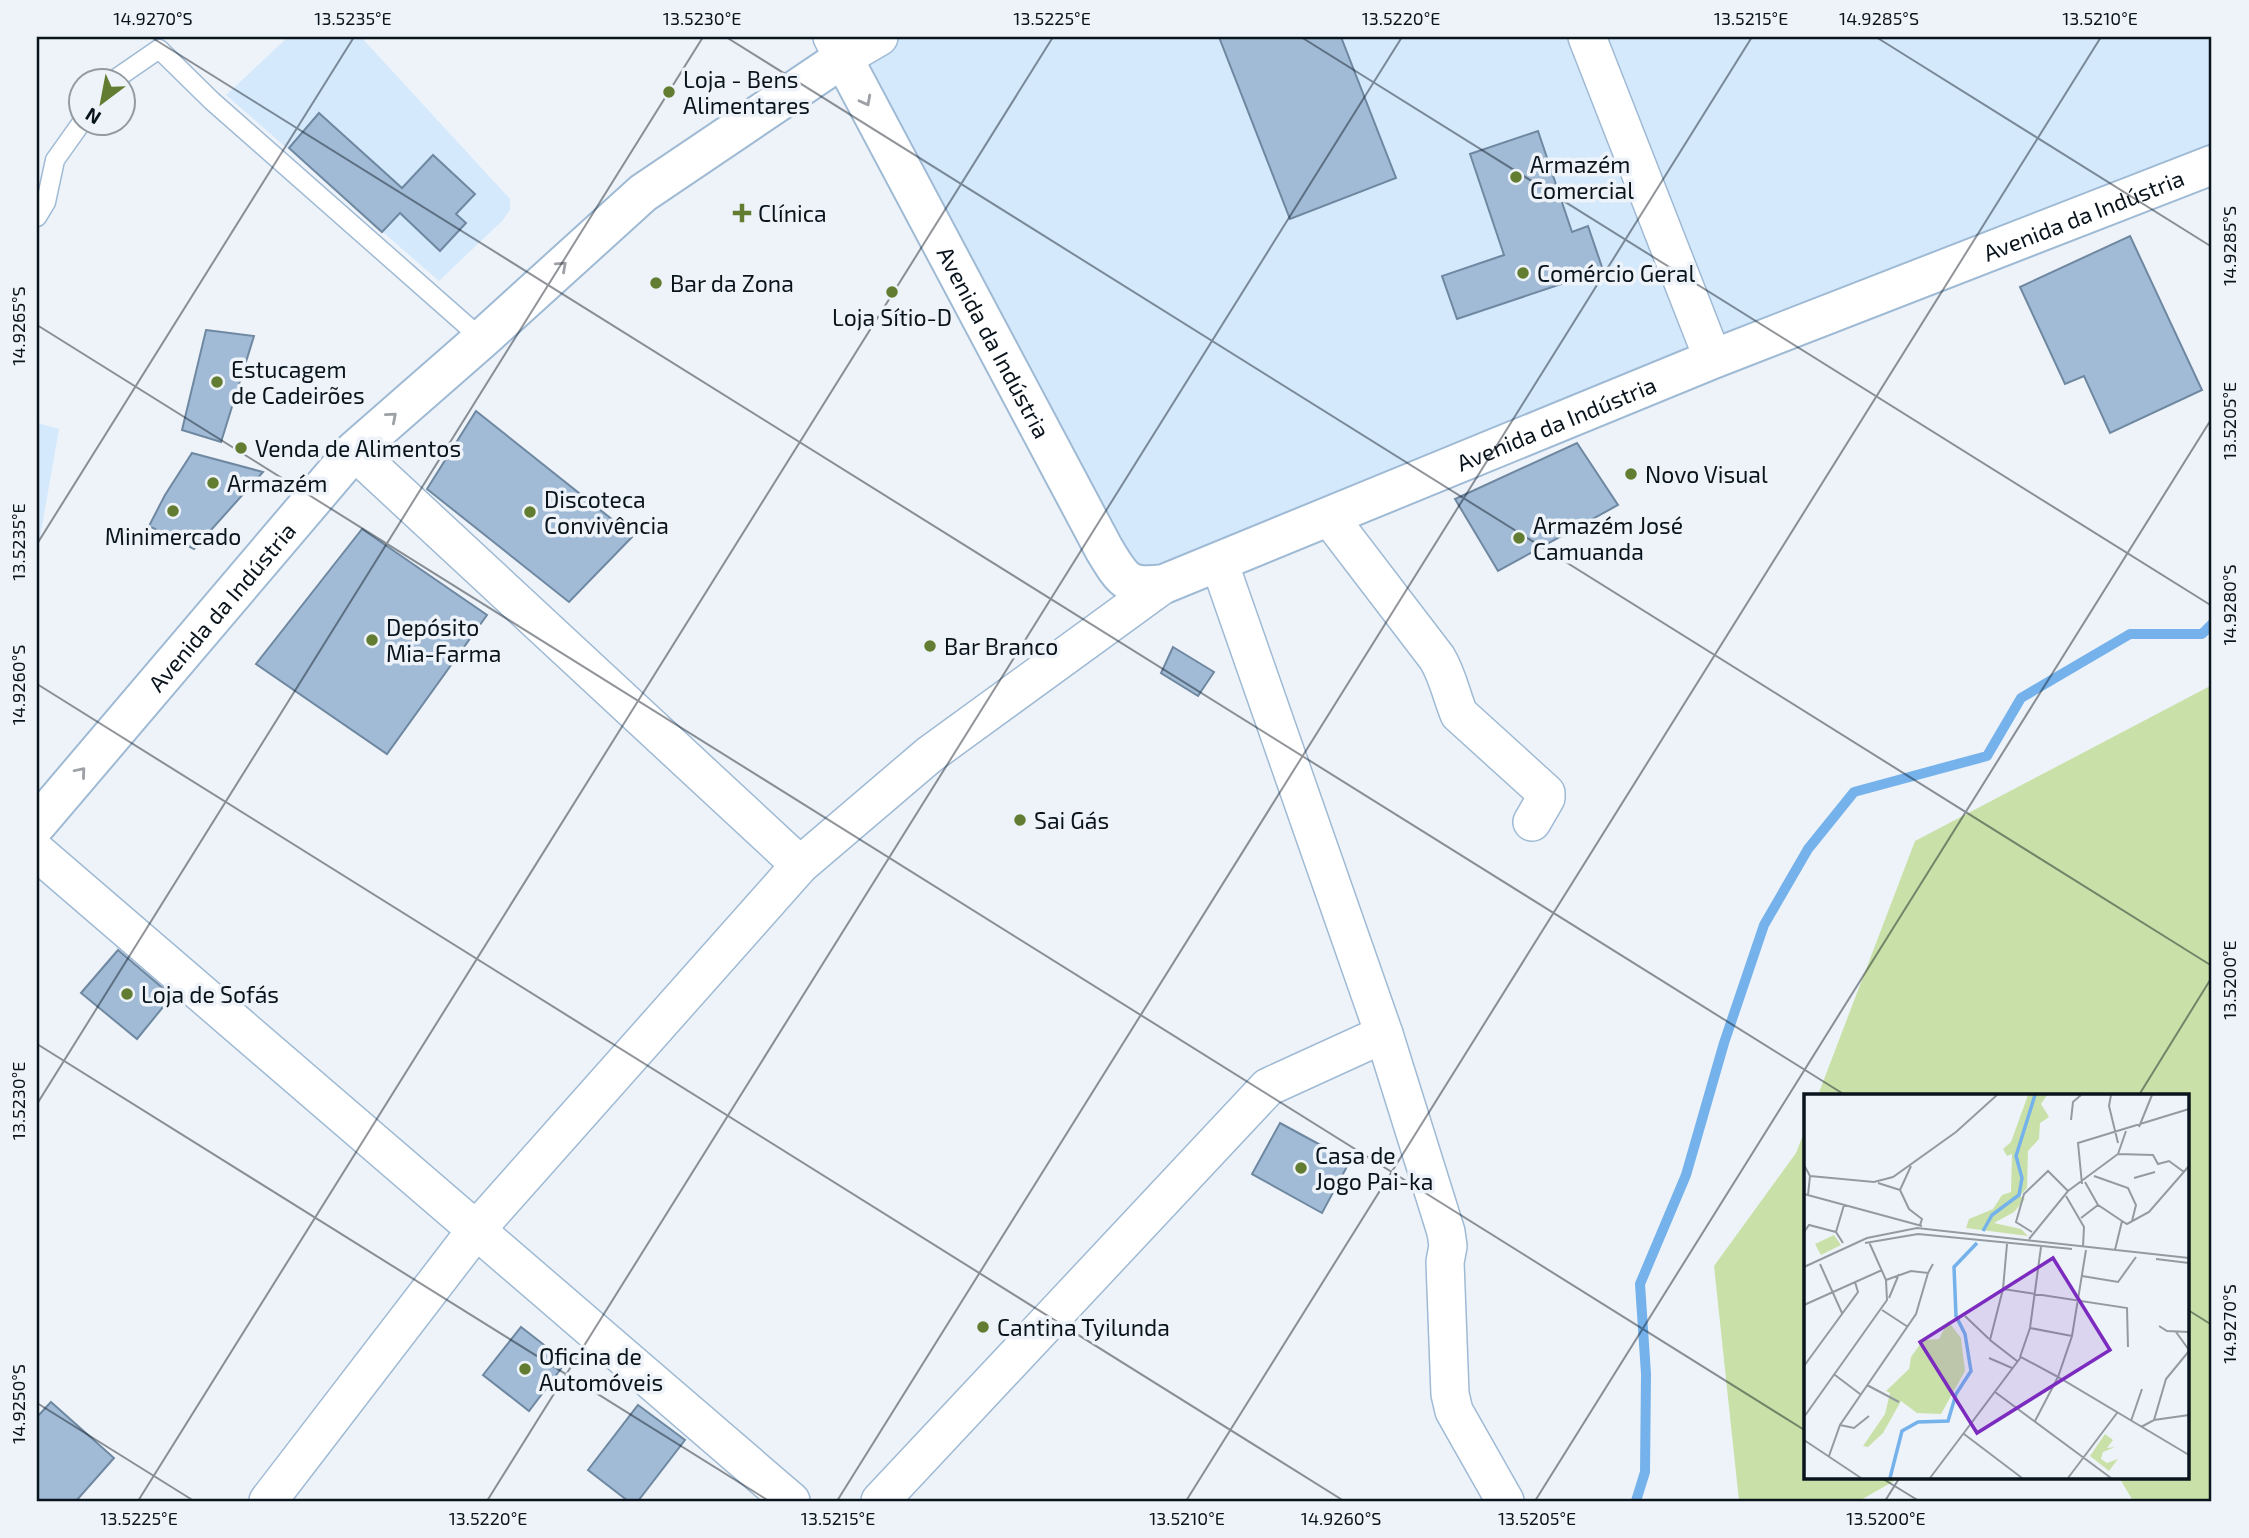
<svg xmlns="http://www.w3.org/2000/svg" width="2249" height="1538" font-family="'Exo 2',sans-serif">
<style>
.built{fill:#d5e9fd}
.green{fill:#c9e1a8}
.lines{fill:none;stroke-linecap:round;stroke-linejoin:round}
.stream{stroke:#75b2eb;stroke-width:10}
.building{fill:#a1bbd6;stroke:#6f88a1;stroke-width:2}
.service-casing{stroke:#9fbad4;stroke-width:21}
.minor-casing{stroke:#9fbad4;stroke-width:40}
.tertiary-casing{stroke:#9fbad4;stroke-width:42}
.service{stroke:#fff;stroke-width:18}
.minor{stroke:#fff;stroke-width:37}
.tertiary{stroke:#fff;stroke-width:38}
.oneway{stroke:#9da1a5}
.ticks{fill:none;stroke:#0a141d;stroke-width:2;stroke-opacity:0.45}
.poi-dot{fill:#627d31;stroke:#eef3f9;stroke-width:2.5}
.labels{text-anchor:middle;dominant-baseline:central;stroke-width:7;stroke-linejoin:round;paint-order:stroke}
.poi-label{font-size:23px;fill:#0a141d;stroke:#eef3f9;text-anchor:start}
.street-label{font-size:23px;fill:#0a141d;stroke:#eef3f9}
.inset-river{fill:none;stroke:#75b2eb;stroke-width:3.5}
.inset-road{fill:none;stroke:#939aa1;stroke-width:2}
.view{fill:#7b2cbf;fill-opacity:0.15;stroke:#7b2cbf;stroke-width:3.5}
.inset-edge{fill:none;stroke:#0a141d;stroke-width:3.5}
.neatline{fill:none;stroke:#0a141d;stroke-width:2.5}
.ticks-label{font-size:18px;text-anchor:middle;fill:#0a141d}
</style>
<rect width="100%" height="100%" fill="#eef3f9"/>
<g class="built">
<path d="M 288,37 L 361,37 L 510,199 L 510,210 L 503,220 L 439,281 L 226,95 Z"/>
<path d="M 832,37 L 2212,37 L 2212,165 L 1142,587 Z"/>
<path d="M 37,423 L 59,429 L 37,555 Z"/>
</g>
<g class="green">
<path d="M 2212,685 L 2212,1501 L 2133,1501 L 2120,1479 L 2116,1477 L 2188,1477 L 2188,1095 L 1818,1095 L 1915,841 Z"/>
<path d="M 1806,1127 L 1806,1477 L 1901,1477 L 1859,1501 L 1739,1501 L 1714,1266 L 1796,1153 Z"/>
</g>
<g class="lines">
<path class="stream" d="M 1636,1501 L 1645,1472 L 1646,1374 L 1640,1284 L 1686,1175 L 1724,1043 L 1764,925 L 1808,849 L 1854,792 L 1987,756 L 2021,698 L 2130,634 L 2202,634 L 2212,624"/>
</g>
<g class="building">
<path d="M 1219,37 L 1341,37 L 1396,178 L 1290,219 Z"/>
<path d="M 319,113 L 402,188 L 433,155 L 475,194 L 456,214 L 466,223 L 440,251 L 400,213 L 382,232 L 289,148 Z"/>
<path d="M 1538,131 L 1572,232 L 1588,226 L 1603,270 L 1457,319 L 1442,276 L 1504,255 L 1470,154 Z"/>
<path d="M 2130,236 L 2202,390 L 2110,433 L 2084,376 L 2065,384 L 2020,287 Z"/>
<path d="M 206,330 L 254,336 L 221,442 L 182,430 Z"/>
<path d="M 476,411 L 633,536 L 569,602 L 427,489 Z"/>
<path d="M 1577,443 L 1618,505 L 1498,571 L 1455,499 Z"/>
<path d="M 192,453 L 263,472 L 194,549 L 149,526 L 165,495 Z"/>
<path d="M 362,529 L 487,615 L 387,754 L 256,664 Z"/>
<path d="M 1173,647 L 1214,672 L 1198,696 L 1161,673 Z"/>
<path d="M 118,950 L 172,996 L 137,1039 L 81,993 Z"/>
<path d="M 1280,1123 L 1350,1161 L 1322,1213 L 1252,1174 Z"/>
<path d="M 521,1327 L 566,1362 L 529,1411 L 483,1375 Z"/>
<path d="M 51,1402 L 114,1458 L 76,1501 L 37,1501 L 37,1417 Z"/>
<path d="M 638,1405 L 685,1440 L 638,1501 L 628,1501 L 588,1470 Z"/>
</g>
<g class="lines">
<defs>
<g id="service">
<path d="M 114,80 L 159,49 L 212,101 L 482,339"/>
<path d="M 37,217 L 46,202 L 55,160 L 82,122"/>
</g>
<g id="minor">
<path d="M 832,37 L 843,58 L 879,37"/>
<path d="M 1587,37 L 1713,359"/>
<path d="M 354,451 L 800,865"/>
<path d="M 1330,518 L 1437,658 C 1448,676 1451,695 1459,714 L 1546,793 L 1546,798 L 1532,822"/>
<path d="M 37,852 L 791,1501"/>
<path d="M 1384,1034 L 1446,1232 L 1448,1246 L 1445,1262 L 1450,1394 L 1454,1411 L 1505,1501"/>
<path d="M 268,1501 L 476,1230 L 800,865 L 929,755 L 1164,584"/>
<path d="M 880,1501 L 1268,1087 L 1384,1034 L 1219,562"/>
</g>
<g id="tertiary">
<path id="s1" d="M 37,824 L 354,451 L 482,339 L 643,193 L 843,58 L 1104,549 C 1123,580 1126,589 1164,584 L 1713,359 L 2212,165"/>
</g>
</defs>
<use href="#service" class="service-casing"/>
<use href="#minor" class="minor-casing"/>
<use href="#tertiary" class="tertiary-casing"/>
<use href="#service" class="service"/>
<use href="#minor" class="minor"/>
<use href="#tertiary" class="tertiary"/>
</g>
<defs><path id="oneway-chevron" d="M-2-3.5L2.5 0L-2 3.5" fill="none" stroke-width="1.6" stroke-linecap="round" stroke-linejoin="round" transform="scale(1.75)"/></defs>
<g class="oneway">
<use href="#oneway-chevron" transform="translate(866 101) rotate(62)"/>
<use href="#oneway-chevron" transform="translate(562 266) rotate(-42)"/>
<use href="#oneway-chevron" transform="translate(392 417) rotate(-41)"/>
<use href="#oneway-chevron" transform="translate(81 772) rotate(-50)"/>
</g>
<path class="ticks" d="M 151,37 L 1845,1095M 726,37 L 2212,966M 1301,37 L 2212,606M 1876,37 L 2212,247M 37,325 L 1806,1431M 37,544 L 354,37M 37,684 L 1344,1501M 37,1044 L 769,1501M 2139,1095 L 2212,977M 37,1104 L 703,37M 2188,1310 L 2212,1325M 37,1403 L 194,1501M 1880,1477 L 1919,1501M 138,1501 L 1053,37M 487,1501 L 1402,37M 837,1501 L 1752,37M 1186,1501 L 2101,37M 1535,1501 L 2212,418M 1885,1501 L 1900,1477"/>
<g class="poi-dot">
<circle cx="669" cy="92" r="7"/>
<circle cx="1516" cy="177" r="7"/>
<path d="M738.5 202.5h7v7h7v7h-7v7h-7v-7h-7v-7h7z"/>
<circle cx="1523" cy="273" r="7"/>
<circle cx="656" cy="283" r="7"/>
<circle cx="892" cy="292" r="7"/>
<circle cx="217" cy="382" r="7"/>
<circle cx="241" cy="448" r="7"/>
<circle cx="1631" cy="474" r="7"/>
<circle cx="213" cy="483" r="7"/>
<circle cx="173" cy="511" r="7"/>
<circle cx="530" cy="512" r="7"/>
<circle cx="1519" cy="538" r="7"/>
<circle cx="372" cy="640" r="7"/>
<circle cx="930" cy="646" r="7"/>
<circle cx="1020" cy="820" r="7"/>
<circle cx="127" cy="994" r="7"/>
<circle cx="1301" cy="1168" r="7"/>
<circle cx="983" cy="1327" r="7"/>
<circle cx="525" cy="1369" r="7"/>
</g>
<g class="labels">
<g class="poi-label">
<text x="683" y="79">Loja - Bens<tspan x="683" dy="26">Alimentares</tspan></text>
<text x="1530" y="164">Armazém<tspan x="1530" dy="26">Comercial</tspan></text>
<text x="758" y="213">Clínica</text>
<text x="1537" y="273">Comércio Geral</text>
<text x="670" y="283">Bar da Zona</text>
<text x="892" y="317" text-anchor="middle">Loja Sítio-D</text>
<text x="231" y="369">Estucagem<tspan x="231" dy="26">de Cadeirões</tspan></text>
<text x="255" y="448">Venda de Alimentos</text>
<text x="1645" y="474">Novo Visual</text>
<text x="227" y="483">Armazém</text>
<text x="544" y="499">Discoteca<tspan x="544" dy="26">Convivência</tspan></text>
<text x="1533" y="525">Armazém José<tspan x="1533" dy="26">Camuanda</tspan></text>
<text x="173" y="536" text-anchor="middle">Minimercado</text>
<text x="386" y="627">Depósito<tspan x="386" dy="26">Mia-Farma</tspan></text>
<text x="944" y="646">Bar Branco</text>
<text x="1034" y="820">Sai Gás</text>
<text x="141" y="994">Loja de Sofás</text>
<text x="1315" y="1155">Casa de<tspan x="1315" dy="26">Jogo Pai-ka</tspan></text>
<text x="997" y="1327">Cantina Tyilunda</text>
<text x="539" y="1356">Oficina de<tspan x="539" dy="26">Automóveis</tspan></text>
</g>
<g class="street-label">
<text stroke="none"><textPath href="#s1" startOffset="2742">Avenida da Indústria</textPath></text>
<text stroke="none"><textPath href="#s1" startOffset="1440">Avenida da Indústria</textPath></text>
<text stroke="none"><textPath href="#s1" startOffset="2175">Avenida da Indústria</textPath></text>
<text stroke="none"><textPath href="#s1" startOffset="285">Avenida da Indústria</textPath></text>
</g>
</g>
<g transform="translate(1804 1094)">
<rect width="385" height="385" fill="#eef3f9"/>
<path d="M 224,1 L 243,1 L 237,10 L 245,23 L 236,29 L 235,45 L 224,57 L 223,94 L 216,102 L 221,105 L 210,118 L 190,129 L 217,135 L 224,142 L 162,134 L 165,125 L 189,115 L 198,101 L 207,98 L 208,60 L 203,62 L 199,55 L 207,48 ZM 30,141 L 37,151 L 17,161 L 11,150 ZM 144,227 L 157,244 L 161,277 L 137,320 L 113,319 L 97,307 L 79,339 L 64,353 L 59,352 L 81,320 L 86,299 L 82,297 L 105,275 L 107,263 L 119,246 L 135,245 ZM 301,340 L 309,346 L 303,354 L 311,353 L 299,358 L 297,365 L 303,369 L 314,365 L 305,377 L 286,362 Z" fill="#c9e1a8"/>
<path class="inset-river" d="M 179,137 L 188,121 L 215,101 L 218,84 L 212,62 L 231,1M 86,384 L 98,337 L 114,328 L 144,327 L 152,300 L 167,277 L 161,240 L 152,222 L 150,173 L 173,149"/>
<path class="inset-road" d="M 307,1 L 305,12 L 314,49M 267,26 L 269,8 L 277,1M 335,33 L 348,1M 314,60 L 349,61 L 354,70 L 365,67 L 380,78M 0,71 L 6,82 L 4,101M 6,82 L 70,88 L 89,83 L 152,38 L 193,1M 290,82 L 324,94 L 332,111 L 328,127M 330,84 L 351,78M 281,88 L 294,111M 74,89 L 96,96M 278,90 L 274,49 L 385,15M 96,96 L 105,115 L 118,125 L 116,131M 96,96 L 107,72M 0,100 L 118,132M 262,102 L 280,133 L 279,152M 277,124 L 294,111 L 318,127M 0,138 L 5,131 L 32,138M 228,138 L 212,128 L 220,100 L 244,77 L 264,97M 225,145 L 264,97 L 314,60 L 322,37M 39,149 L 32,138 L 40,111M 61,149 L 114,140 L 268,155M 203,150 L 199,195 L 186,246 L 213,267M 311,156 L 318,127 L 323,130 L 345,118 L 385,72M 352,165 L 385,169M 16,170 L 38,219M 0,173 L 63,144 L 113,134 L 385,164M 278,182 L 314,188 L 332,163M 82,186 L 107,177 L 124,179 L 129,170M 199,195 L 323,214 L 324,253M 85,204 L 95,180M 0,211 L 78,176M 78,216 L 104,233M 161,222 L 185,245M 355,232 L 363,237 L 385,238M 226,234 L 268,242M 372,238 L 385,256M 216,263 L 226,234 L 237,153M 185,264 L 208,274M 0,272 L 54,198 L 51,188M 31,281 L 56,300M 63,291 L 95,308M 191,298 L 307,384M 0,323 L 83,206 L 82,186 L 65,148M 350,326 L 362,285 L 385,257M 231,327 L 254,283 L 385,361M 327,327 L 338,295M 36,331 L 50,334 L 65,322M 337,333 L 350,326 L 385,321M 160,340 L 218,384M 0,346 L 57,384M 25,362 L 36,331 L 112,220 L 124,179M 126,384 L 217,263 L 254,283 L 268,242 L 282,156M 264,384 L 313,319"/>
<path class="view" d="M 249,164 L 306,256 L 173,339 L 116,248 Z"/>
<rect width="385" height="385" class="inset-edge"/>
</g>
<rect width="2249" height="1538" fill="none" stroke="#eef3f9" stroke-width="77"/>
<g transform="translate(102 102) rotate(212)"><circle r="33" fill="#eef3f9" stroke="#939aa1" stroke-width="2"/>
<path d="M0-5L12 26L0 18L-12 26Z" fill="#627d31"/>
<text y="-10" font-size="19" font-weight="bold" text-anchor="middle" fill="#0a141d">N</text>
</g>
<rect x="38" y="38" width="2172" height="1462" class="neatline"/>
<g class="ticks-label">
<text x="153" y="25">14.9270°S</text>
<text x="353" y="25">13.5235°E</text>
<text x="702" y="25">13.5230°E</text>
<text x="1052" y="25">13.5225°E</text>
<text x="1401" y="25">13.5220°E</text>
<text x="1751" y="25">13.5215°E</text>
<text x="1879" y="25">14.9285°S</text>
<text x="2100" y="25">13.5210°E</text>
<text transform="translate(2230 246) rotate(-90)" y="6">14.9285°S</text>
<text transform="translate(19 326) rotate(-90)" y="6">14.9265°S</text>
<text transform="translate(2230 421) rotate(-90)" y="6">13.5205°E</text>
<text transform="translate(19 542) rotate(-90)" y="6">13.5235°E</text>
<text transform="translate(2230 605) rotate(-90)" y="6">14.9280°S</text>
<text transform="translate(19 685) rotate(-90)" y="6">14.9260°S</text>
<text transform="translate(2230 980) rotate(-90)" y="6">13.5200°E</text>
<text transform="translate(19 1101) rotate(-90)" y="6">13.5230°E</text>
<text transform="translate(2230 1324) rotate(-90)" y="6">14.9270°S</text>
<text transform="translate(19 1404) rotate(-90)" y="6">14.9250°S</text>
<text x="139" y="1525">13.5225°E</text>
<text x="488" y="1525">13.5220°E</text>
<text x="838" y="1525">13.5215°E</text>
<text x="1187" y="1525">13.5210°E</text>
<text x="1341" y="1525">14.9260°S</text>
<text x="1537" y="1525">13.5205°E</text>
<text x="1886" y="1525">13.5200°E</text>
</g>
</svg>
